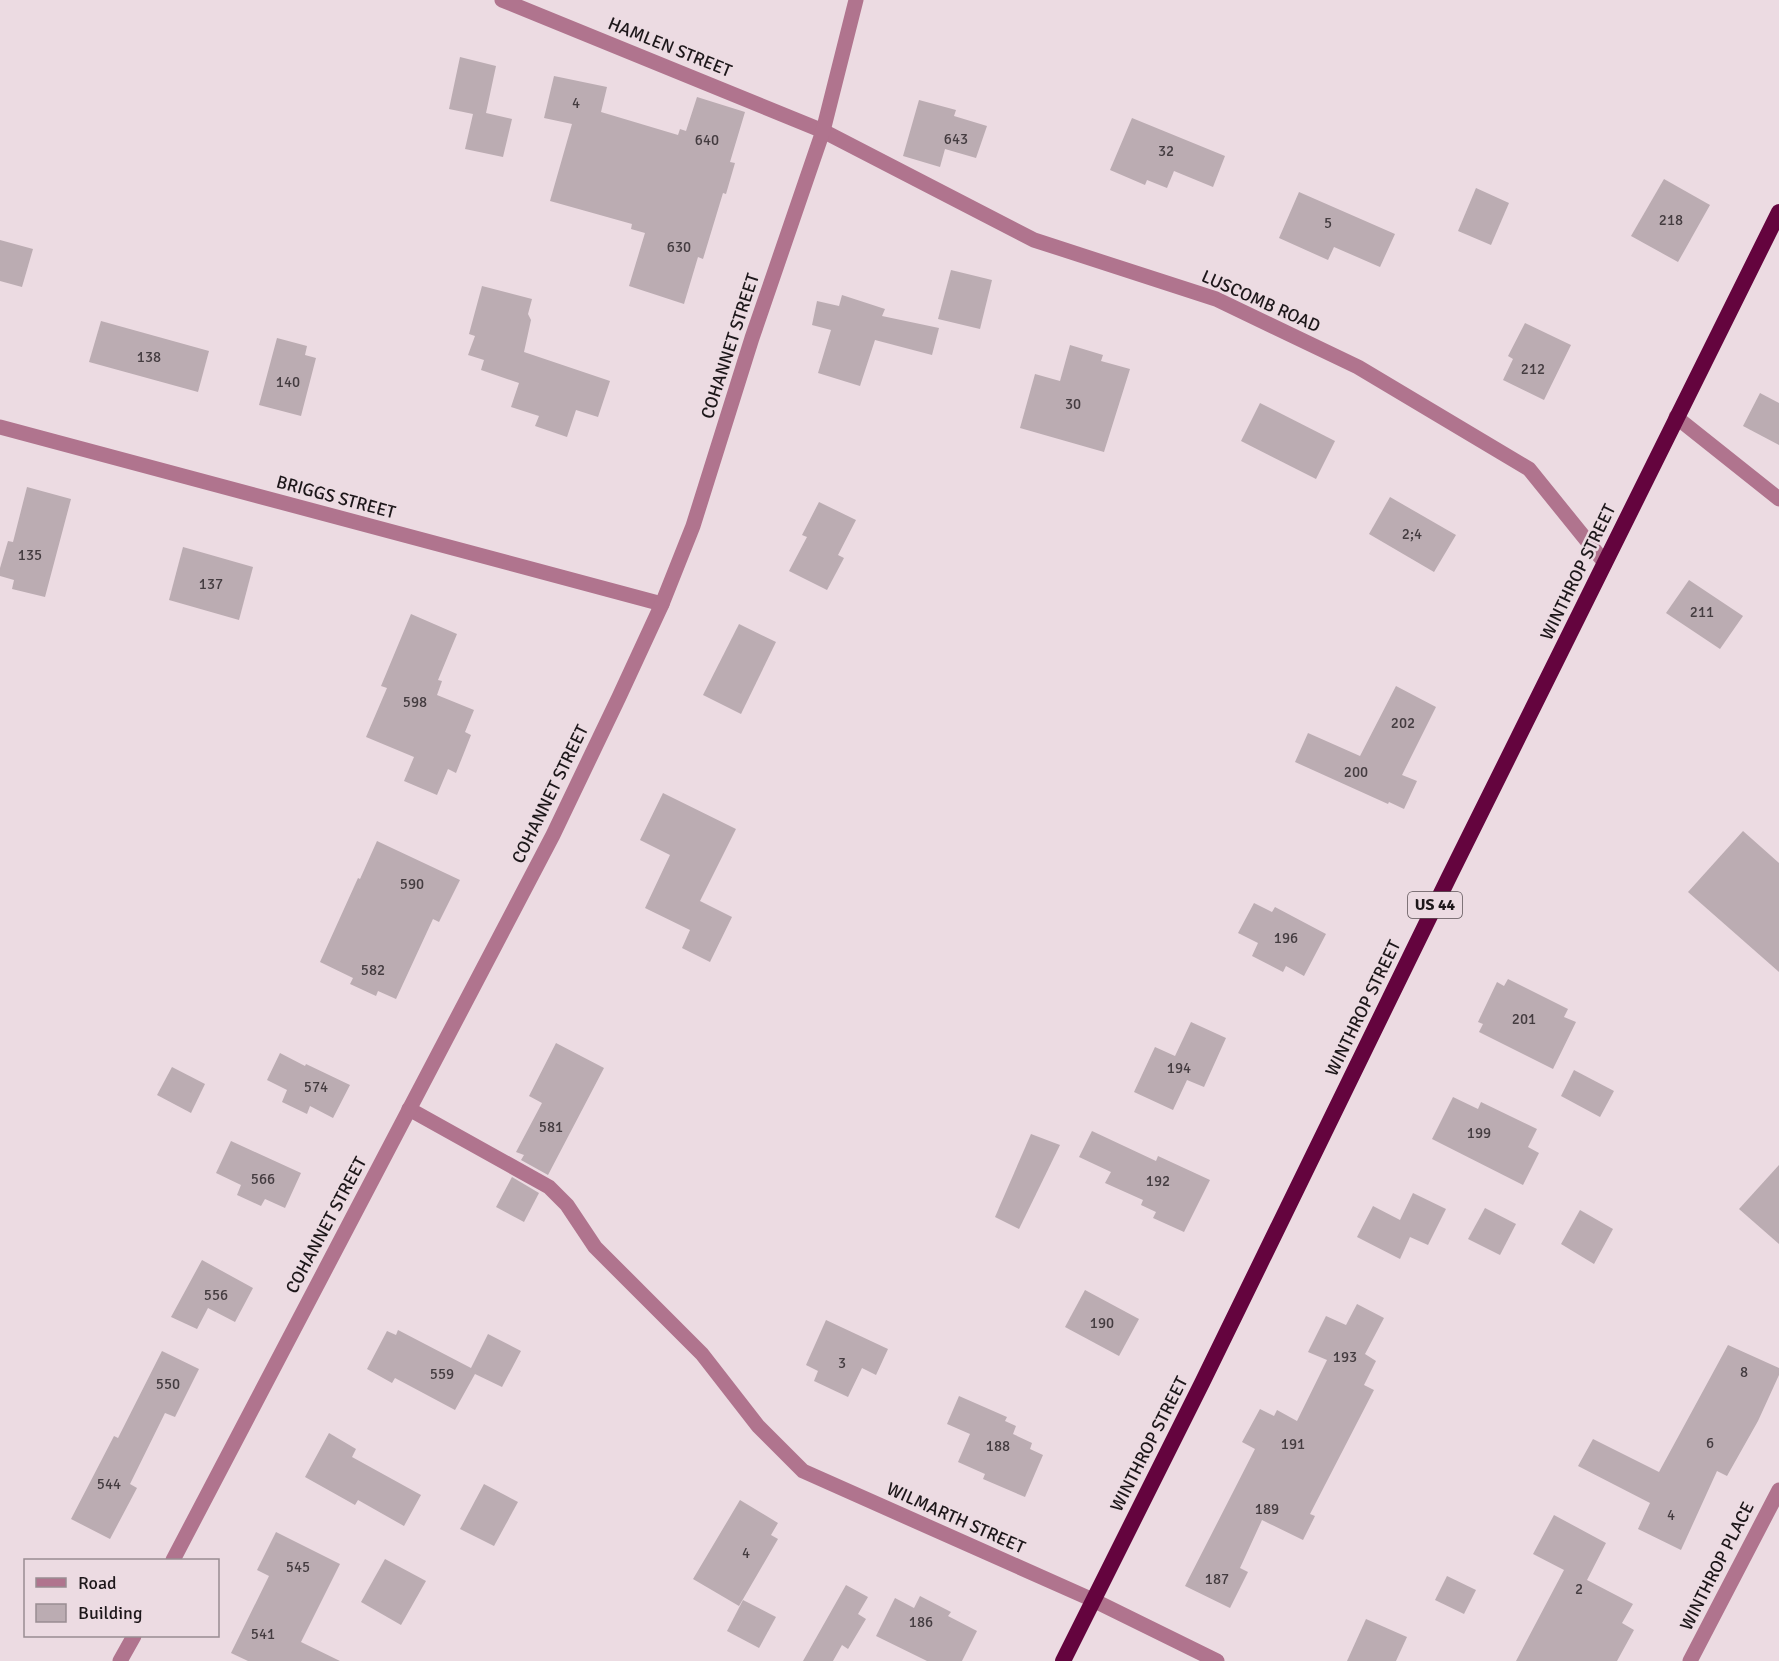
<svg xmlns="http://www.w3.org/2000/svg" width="1779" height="1661" font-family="Signika,sans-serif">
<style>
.building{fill:#bbacb2}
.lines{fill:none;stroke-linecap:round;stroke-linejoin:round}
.minor{stroke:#b0748e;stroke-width:15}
.trunk{stroke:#64043e;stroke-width:16}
.labels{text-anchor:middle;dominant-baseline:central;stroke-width:5;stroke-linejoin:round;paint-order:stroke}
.number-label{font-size:15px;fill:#443c40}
.shield{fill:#ecdbe2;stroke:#5b5256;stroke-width:1.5}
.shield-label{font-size:16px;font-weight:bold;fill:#1d171a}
.street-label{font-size:18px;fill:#1d171a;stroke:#ecdbe2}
</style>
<rect width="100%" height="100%" fill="#ecdbe2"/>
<g class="building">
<path d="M 460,57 L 496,66 L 486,113 L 512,119 L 503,157 L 465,149 L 473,114 L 449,109 Z"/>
<path d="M 554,76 L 607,87 L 601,112 L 678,135 L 680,129 L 686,131 L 697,97 L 745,112 L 730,162 L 735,163 L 726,194 L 723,193 L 703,259 L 698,257 L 684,304 L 629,286 L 645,233 L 631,229 L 632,224 L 550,201 L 572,124 L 544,118 Z"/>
<path d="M 919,100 L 956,110 L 954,116 L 987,126 L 976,158 L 945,149 L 940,167 L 903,156 Z"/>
<path d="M 1132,118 L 1225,156 L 1213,187 L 1174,171 L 1167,188 L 1147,180 L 1145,185 L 1110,170 Z"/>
<path d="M 1664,179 L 1710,205 L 1678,262 L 1631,236 Z"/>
<path d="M 1476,188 L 1509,203 L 1491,245 L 1458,231 Z"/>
<path d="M 1299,192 L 1395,234 L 1380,267 L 1334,247 L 1328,260 L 1279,238 Z"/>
<path d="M 0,240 L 33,249 L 22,287 L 0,281 Z"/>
<path d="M 951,270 L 992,280 L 980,329 L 938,319 Z"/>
<path d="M 482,286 L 532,299 L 528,314 L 531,320 L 524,352 L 610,381 L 598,417 L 576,410 L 567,437 L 535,426 L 539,416 L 511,407 L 519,383 L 481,370 L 484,360 L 468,355 L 475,336 L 469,334 Z"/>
<path d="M 842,295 L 885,309 L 882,316 L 939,328 L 932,355 L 875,340 L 860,386 L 818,373 L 831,330 L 812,325 L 817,301 L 839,306 Z"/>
<path d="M 101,321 L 209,351 L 198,392 L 89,362 Z"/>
<path d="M 1525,323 L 1571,345 L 1544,400 L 1503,380 L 1513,359 L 1508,356 Z"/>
<path d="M 277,338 L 307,346 L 305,355 L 316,358 L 301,416 L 259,405 Z"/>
<path d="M 1070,345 L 1103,355 L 1101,361 L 1130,369 L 1104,452 L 1020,428 L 1035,374 L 1060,381 Z"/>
<path d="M 1760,393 L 1779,403 L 1779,445 L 1743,426 Z"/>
<path d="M 1260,403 L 1335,441 L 1316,479 L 1241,441 Z"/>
<path d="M 27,487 L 71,499 L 45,597 L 12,589 L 14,580 L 0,576 L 0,568 L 8,541 L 13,542 Z"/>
<path d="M 1390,497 L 1456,535 L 1434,572 L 1369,534 Z"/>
<path d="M 819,502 L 856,520 L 838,555 L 844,558 L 827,590 L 789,571 L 807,537 L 802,535 Z"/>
<path d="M 183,547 L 253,567 L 239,620 L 169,600 Z"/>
<path d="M 1689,580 L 1743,616 L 1720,649 L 1666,613 Z"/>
<path d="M 411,614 L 457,634 L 438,680 L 442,681 L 437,695 L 474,710 L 465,732 L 471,735 L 456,773 L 448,769 L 437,795 L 404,781 L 414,757 L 366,737 L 387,688 L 381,686 Z"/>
<path d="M 739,624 L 776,642 L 741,714 L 703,695 Z"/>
<path d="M 1396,686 L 1436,707 L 1402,775 L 1417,781 L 1404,809 L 1389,802 L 1388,804 L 1295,762 L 1308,733 L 1360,756 Z"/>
<path d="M 663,793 L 736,829 L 700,901 L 732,917 L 710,962 L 682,948 L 690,930 L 645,908 L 670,855 L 640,840 Z"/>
<path d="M 1743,831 L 1779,863 L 1779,972 L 1688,892 Z"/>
<path d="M 377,841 L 460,880 L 439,922 L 433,919 L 396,999 L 378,991 L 376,996 L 350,984 L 353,978 L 320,962 L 358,878 L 360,879 Z"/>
<path d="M 1254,903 L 1272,912 L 1275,907 L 1326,934 L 1304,976 L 1286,966 L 1283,972 L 1252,956 L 1258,943 L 1238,933 Z"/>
<path d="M 1508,979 L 1568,1009 L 1564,1017 L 1576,1022 L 1553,1069 L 1479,1032 L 1483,1024 L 1478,1022 L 1497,982 L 1504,986 Z"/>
<path d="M 1191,1022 L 1226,1038 L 1204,1087 L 1187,1080 L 1173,1110 L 1134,1092 L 1155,1047 L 1175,1056 Z"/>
<path d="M 556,1043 L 604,1068 L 548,1175 L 521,1160 L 524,1155 L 516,1152 L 542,1103 L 529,1096 Z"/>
<path d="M 280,1053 L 305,1066 L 306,1064 L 350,1085 L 333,1118 L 310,1106 L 307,1114 L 282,1102 L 287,1090 L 267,1080 Z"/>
<path d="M 172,1067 L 205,1084 L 191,1113 L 157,1095 Z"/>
<path d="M 1574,1070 L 1614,1091 L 1600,1117 L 1561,1096 Z"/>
<path d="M 1453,1097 L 1478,1109 L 1481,1102 L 1537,1129 L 1528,1147 L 1539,1153 L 1523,1185 L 1432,1139 Z"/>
<path d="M 1092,1131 L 1156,1161 L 1158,1156 L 1210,1180 L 1184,1232 L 1153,1218 L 1156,1212 L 1141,1205 L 1143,1200 L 1105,1183 L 1111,1172 L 1079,1157 Z"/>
<path d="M 1031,1134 L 1060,1145 L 1019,1229 L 995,1217 Z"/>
<path d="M 231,1141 L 301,1173 L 285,1208 L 265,1199 L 261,1206 L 237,1195 L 241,1185 L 216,1173 Z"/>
<path d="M 1779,1165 L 1779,1244 L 1739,1209 Z"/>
<path d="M 512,1177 L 539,1193 L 524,1222 L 496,1207 Z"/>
<path d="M 1413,1193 L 1446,1209 L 1428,1245 L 1410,1237 L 1400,1259 L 1357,1237 L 1373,1206 L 1400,1220 Z"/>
<path d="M 1485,1208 L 1516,1224 L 1500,1255 L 1468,1239 Z"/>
<path d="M 1580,1210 L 1613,1229 L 1594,1264 L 1561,1244 Z"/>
<path d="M 202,1260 L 253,1288 L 235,1322 L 208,1308 L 197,1329 L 171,1317 Z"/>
<path d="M 1085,1290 L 1139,1319 L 1119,1356 L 1065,1327 Z"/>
<path d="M 1357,1304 L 1384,1318 L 1365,1354 L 1376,1361 L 1364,1385 L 1374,1390 L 1310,1514 L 1315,1516 L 1303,1540 L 1262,1520 L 1240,1568 L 1248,1572 L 1230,1608 L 1185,1586 L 1255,1449 L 1242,1442 L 1260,1409 L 1274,1416 L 1277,1410 L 1297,1421 L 1327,1360 L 1308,1352 L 1326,1316 L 1346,1325 Z"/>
<path d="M 826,1320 L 888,1349 L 876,1375 L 862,1368 L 848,1397 L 814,1381 L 818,1371 L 806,1365 Z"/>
<path d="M 398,1330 L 471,1368 L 488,1334 L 521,1351 L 502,1387 L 475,1374 L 455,1410 L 395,1378 L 392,1383 L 367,1369 L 387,1331 L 396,1335 Z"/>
<path d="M 1728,1345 L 1779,1368 L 1779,1375 L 1758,1421 L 1727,1476 L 1717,1471 L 1681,1550 L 1638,1529 L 1650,1503 L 1578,1466 L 1593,1439 L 1659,1472 Z"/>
<path d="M 162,1351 L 199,1369 L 175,1417 L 165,1413 L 130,1484 L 137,1488 L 110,1539 L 71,1519 L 114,1436 L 118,1438 Z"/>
<path d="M 959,1396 L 1007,1417 L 1005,1421 L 1016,1426 L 1013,1434 L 1032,1443 L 1030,1449 L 1043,1455 L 1025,1497 L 983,1479 L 985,1474 L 958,1462 L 970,1434 L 947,1424 Z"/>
<path d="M 329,1433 L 356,1449 L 352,1457 L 421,1495 L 404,1526 L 358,1500 L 355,1505 L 305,1477 Z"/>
<path d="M 484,1484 L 518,1502 L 494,1546 L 460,1529 Z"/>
<path d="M 740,1500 L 778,1523 L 771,1535 L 778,1539 L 739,1606 L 693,1579 Z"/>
<path d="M 1554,1515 L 1606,1543 L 1587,1580 L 1633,1604 L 1622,1623 L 1634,1630 L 1617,1661 L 1516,1661 L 1564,1570 L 1533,1554 Z"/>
<path d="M 276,1532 L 340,1564 L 301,1642 L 340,1661 L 248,1661 L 231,1653 L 269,1576 L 257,1570 Z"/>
<path d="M 385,1559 L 426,1581 L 401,1625 L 361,1602 Z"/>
<path d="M 1447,1576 L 1476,1590 L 1464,1614 L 1435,1600 Z"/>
<path d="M 846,1585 L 868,1597 L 858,1614 L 866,1619 L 848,1649 L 842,1645 L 833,1661 L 803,1661 Z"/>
<path d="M 920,1596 L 951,1612 L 948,1616 L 977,1631 L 962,1661 L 927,1661 L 876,1636 L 895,1598 L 914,1608 Z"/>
<path d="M 743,1600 L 776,1617 L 759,1648 L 727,1631 Z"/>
<path d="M 1366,1619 L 1407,1637 L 1396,1661 L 1347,1661 Z"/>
</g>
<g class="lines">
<g class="minor">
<path d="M 502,0 L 823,131 L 1034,240 L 1216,299 L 1358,367 L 1529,469 L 1605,563"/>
<path d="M 1676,417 L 1779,499"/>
<path d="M 0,427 L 662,604"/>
<path d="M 409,1109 L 549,1187 L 567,1205 L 595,1247 L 702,1354 L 758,1426 L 803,1471 L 1093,1600 L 1217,1661"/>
<path d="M 173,1560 L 553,835 L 619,697 L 662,604 L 693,526 L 752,338 L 823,131 L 856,0"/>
<path d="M 120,1661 L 134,1636"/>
<path d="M 1690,1661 L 1779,1490"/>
</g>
<path class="trunk" d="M 1063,1661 L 1202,1383 L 1449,877 L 1779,212"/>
</g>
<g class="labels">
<g class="number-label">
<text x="576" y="103">4</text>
<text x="956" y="139">643</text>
<text x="707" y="140">640</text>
<text x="1166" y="151">32</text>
<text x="1671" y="220">218</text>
<text x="1328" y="223">5</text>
<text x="679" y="247">630</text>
<text x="149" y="357">138</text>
<text x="1533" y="369">212</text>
<text x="288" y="382">140</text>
<text x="1073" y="404">30</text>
<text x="1412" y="534">2;4</text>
<text x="30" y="555">135</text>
<text x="211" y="584">137</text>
<text x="1702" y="612">211</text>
<text x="415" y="702">598</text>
<text x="1403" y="723">202</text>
<text x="1356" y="772">200</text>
<text x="412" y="884">590</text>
<text x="1286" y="938">196</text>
<text x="373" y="970">582</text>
<text x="1524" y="1019">201</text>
<text x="1179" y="1068">194</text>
<text x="316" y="1087">574</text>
<text x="551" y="1127">581</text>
<text x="1479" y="1133">199</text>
<text x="263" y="1179">566</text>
<text x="1158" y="1181">192</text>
<text x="216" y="1295">556</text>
<text x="1102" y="1323">190</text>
<text x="1345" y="1357">193</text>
<text x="842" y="1363">3</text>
<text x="1744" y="1372">8</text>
<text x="442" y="1374">559</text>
<text x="168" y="1384">550</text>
<text x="1710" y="1443">6</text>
<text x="1293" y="1444">191</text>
<text x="998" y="1446">188</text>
<text x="109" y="1484">544</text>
<text x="1267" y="1509">189</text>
<text x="1671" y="1515">4</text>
<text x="746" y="1553">4</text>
<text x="298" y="1567">545</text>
<text x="1217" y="1579">187</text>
<text x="1579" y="1589">2</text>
<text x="921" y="1622">186</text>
<text x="263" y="1634">541</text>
</g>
<rect class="shield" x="1408" y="892" width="54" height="26" rx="4.5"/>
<g class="shield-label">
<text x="1435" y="905">US 44</text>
</g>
<g class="street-label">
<text transform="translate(670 47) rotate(22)">HAMLEN STREET</text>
<text transform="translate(1261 301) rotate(24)">LUSCOMB ROAD</text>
<text transform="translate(730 346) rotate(-72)">COHANNET STREET</text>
<text transform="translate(336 497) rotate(15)">BRIGGS STREET</text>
<text transform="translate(1578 572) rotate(-64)">WINTHROP STREET</text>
<text transform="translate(550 794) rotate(-64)">COHANNET STREET</text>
<text transform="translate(1363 1008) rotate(-64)">WINTHROP STREET</text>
<text transform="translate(326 1225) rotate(-62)">COHANNET STREET</text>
<text transform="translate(1149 1444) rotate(-63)">WINTHROP STREET</text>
<text transform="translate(956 1518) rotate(24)">WILMARTH STREET</text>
<text transform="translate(1717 1566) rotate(-63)">WINTHROP PLACE</text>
</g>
</g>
<rect x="24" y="1559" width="195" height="78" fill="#ecdbe2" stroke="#998d92" stroke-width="1.5"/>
<rect x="36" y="1578" width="30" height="9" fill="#b0748e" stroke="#998d92" stroke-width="1.5"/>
<text x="78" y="1589" font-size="18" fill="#1d171a">Road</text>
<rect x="36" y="1604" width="30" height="18" fill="#bbacb2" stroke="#998d92" stroke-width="1.5"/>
<text x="78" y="1619" font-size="18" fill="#1d171a">Building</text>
</svg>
